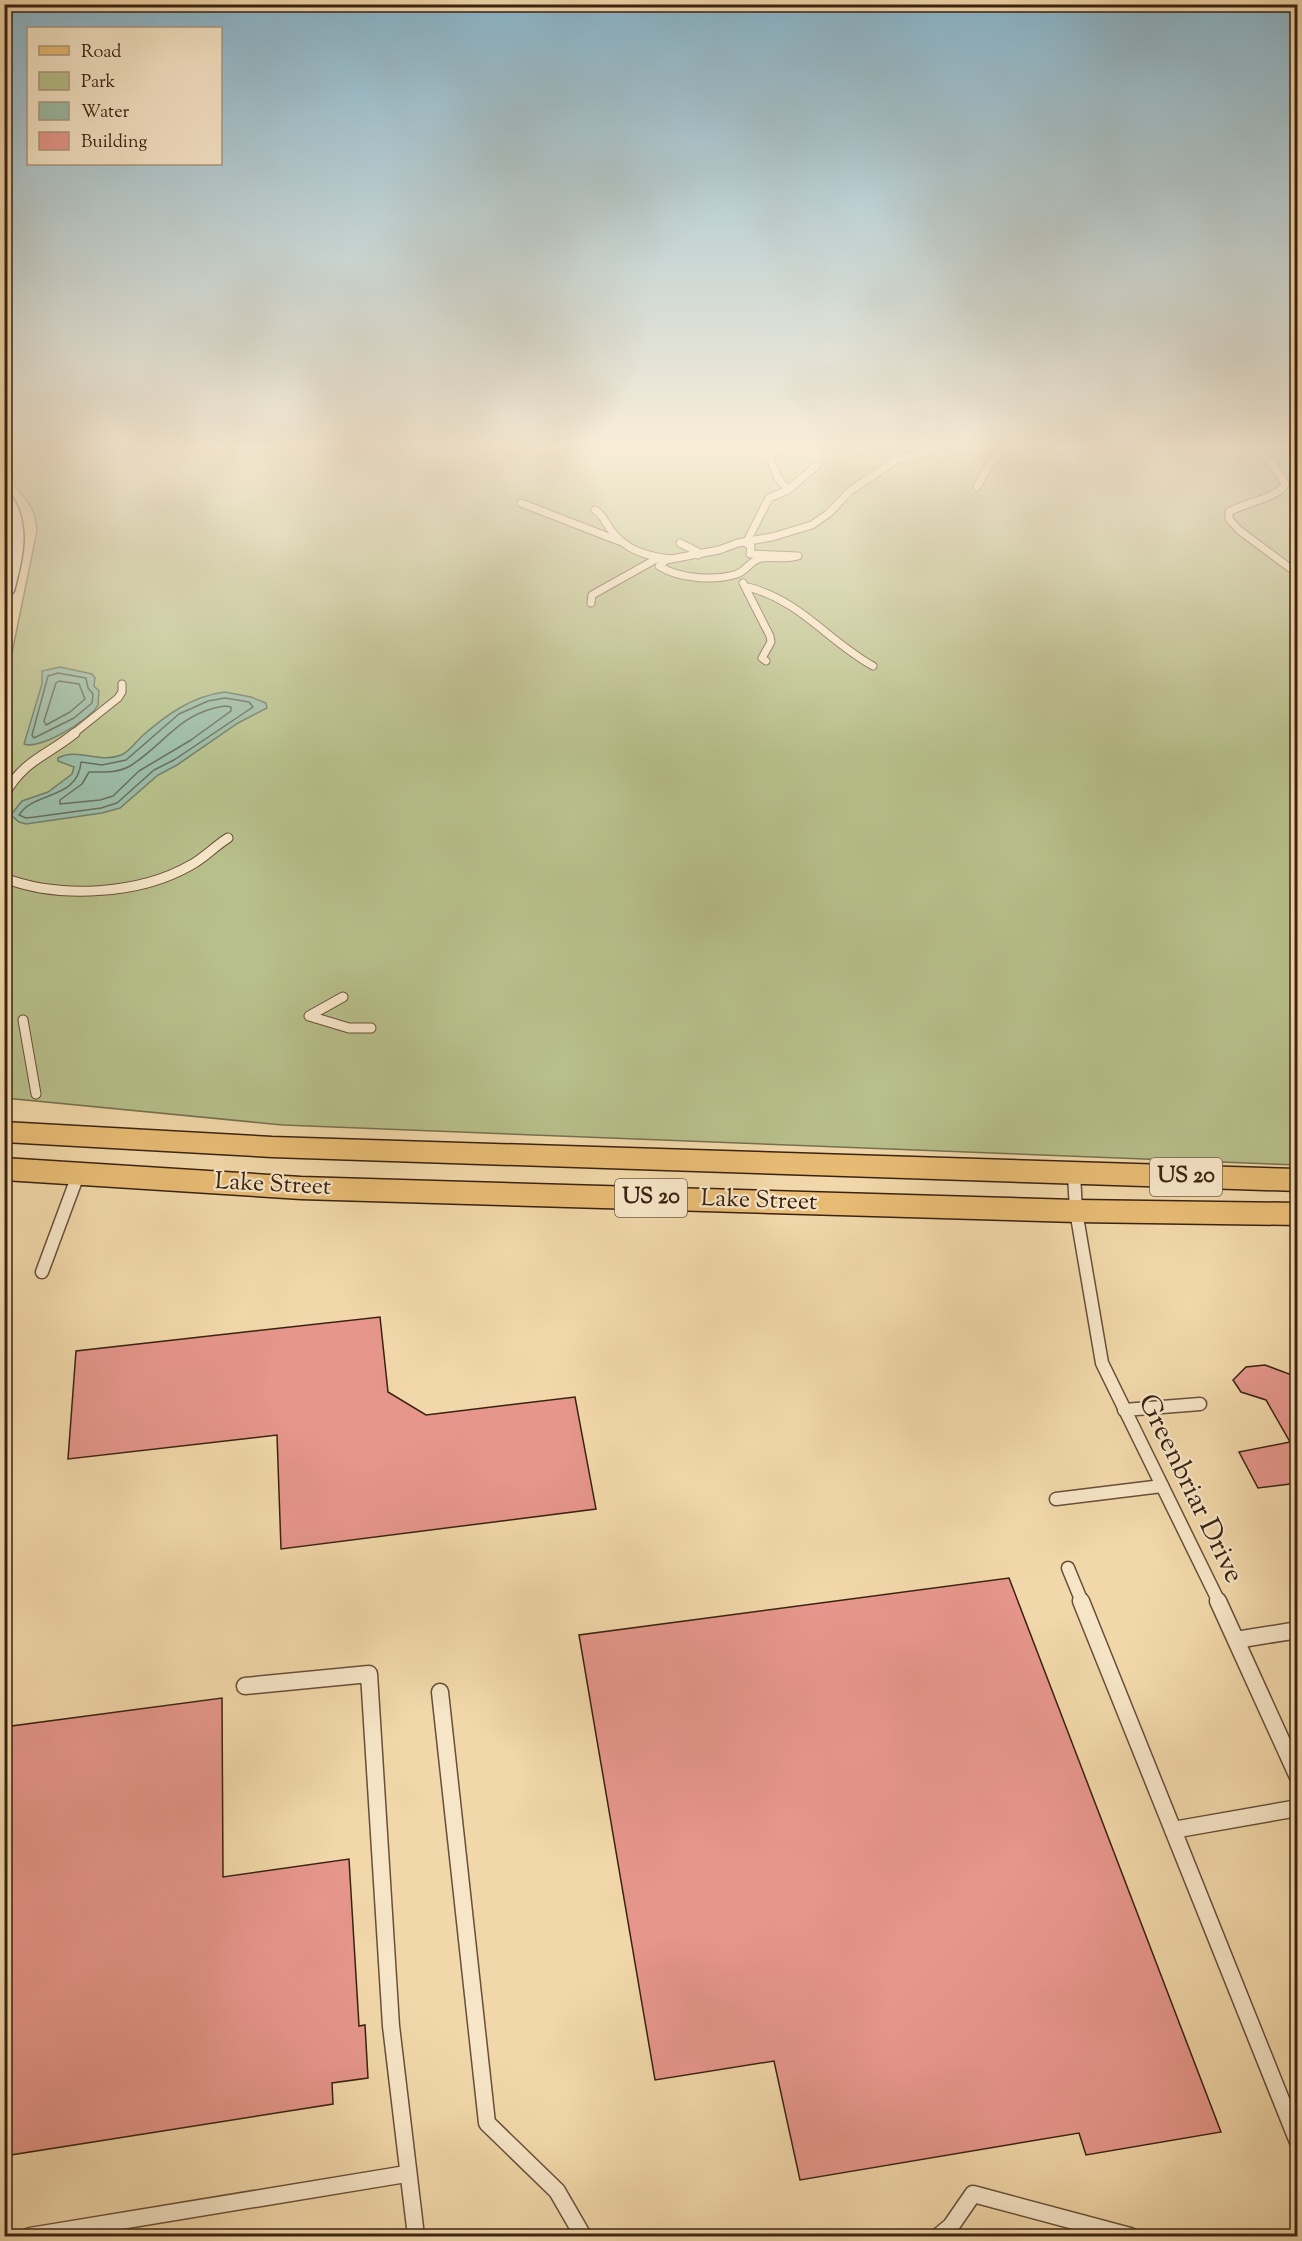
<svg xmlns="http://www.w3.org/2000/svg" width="1302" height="2241" font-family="'Sorts Mill Goudy',serif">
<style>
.green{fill:#b7bf8a;stroke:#78704e;stroke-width:1.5}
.water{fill:#9bbaa4;stroke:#747d6a;stroke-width:1.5}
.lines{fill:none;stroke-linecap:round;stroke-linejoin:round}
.shore{stroke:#6a6e5b;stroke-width:1.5}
.building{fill:#e6968b;stroke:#3a2212;stroke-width:1.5}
.service-far3-casing{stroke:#684f38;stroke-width:9}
.service-far2-casing{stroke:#684f38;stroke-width:11}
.service-far1-casing{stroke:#684f38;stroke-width:15}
.service-casing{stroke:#684f38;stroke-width:19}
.secondary-casing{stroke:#3a2212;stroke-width:3}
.primary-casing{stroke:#3a2212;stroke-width:3}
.service-far3{stroke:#f6e5c7;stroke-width:7}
.service-far2{stroke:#f6e5c7;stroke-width:9}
.service-far1{stroke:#f6e5c7;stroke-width:12}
.service{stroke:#f6e5c7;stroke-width:16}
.secondary{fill:#f6e5c7;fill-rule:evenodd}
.primary{fill:#e8bc74;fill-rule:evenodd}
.labels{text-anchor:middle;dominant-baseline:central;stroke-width:4.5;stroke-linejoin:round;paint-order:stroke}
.shield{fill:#f6e5c7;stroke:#725c48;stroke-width:1.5}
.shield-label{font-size:22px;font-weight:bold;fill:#3a2212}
.street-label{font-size:24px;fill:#3a2212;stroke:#f6e5c7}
.near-street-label{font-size:28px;fill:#3a2212;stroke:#f6e5c7}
</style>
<rect width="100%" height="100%" fill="#f1d7a9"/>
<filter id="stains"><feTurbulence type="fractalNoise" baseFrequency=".00333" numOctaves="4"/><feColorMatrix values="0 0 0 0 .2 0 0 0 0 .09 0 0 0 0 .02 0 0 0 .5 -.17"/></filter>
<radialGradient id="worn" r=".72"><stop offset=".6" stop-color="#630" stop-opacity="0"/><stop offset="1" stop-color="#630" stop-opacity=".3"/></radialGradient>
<path class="green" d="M 4,444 L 1297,444 L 1297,1165 L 283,1125 L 5,1098 L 5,687 L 37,531 C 36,500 18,496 6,473 C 2,466 5,452 4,444 Z"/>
<g class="water">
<path d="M 60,667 L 92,674 L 95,678 L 94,686 L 99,691 L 98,705 C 90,720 40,750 24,744 L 42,684 L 42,671 Z"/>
<path d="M 225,692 L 251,697 L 266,703 L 267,708 L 238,723 L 177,765 L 158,775 L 120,808 L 102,813 L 26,824 L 19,822 L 11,815 L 22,801 L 48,792 L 72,774 L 74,767 L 58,761 L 58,758 C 77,747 100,764 121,755 C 129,752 135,743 141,737 C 166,715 192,696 225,692 Z"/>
</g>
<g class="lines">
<g class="shore">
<path d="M 58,673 L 86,678 L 88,688 L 93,694 L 92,703 L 74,718 L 34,738 L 32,735 L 48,676 Z"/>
<path d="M 59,681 L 79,684 L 85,699 L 70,712 L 46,725 L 44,721 L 56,683 Z"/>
<path d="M 225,698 L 249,702 L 253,707 L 174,760 L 154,770 L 117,803 L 101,808 L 35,817 L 26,818 L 19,815 C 34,791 78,800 81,762 L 102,765 L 126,760 L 179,714 L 208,701 Z"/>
<path d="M 225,706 L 231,707 L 231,711 L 191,740 L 139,771 L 113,796 L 100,800 L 60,804 L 60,800 L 82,784 L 89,772 C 103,772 118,773 130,766 C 165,744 180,712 225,706 Z"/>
</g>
</g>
<g class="building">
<path d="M 380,1317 L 388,1392 L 426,1415 L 575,1397 L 596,1509 L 281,1549 L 277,1435 L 68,1459 L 76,1351 Z"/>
<path d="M 1265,1365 L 1289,1374 L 1298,1373 L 1298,1483 L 1258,1488 L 1239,1452 L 1290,1442 L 1266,1400 L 1241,1392 L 1233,1380 L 1246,1367 Z"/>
<path d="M 1009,1578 L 1221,2132 L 1086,2155 L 1079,2133 L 800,2180 L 774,2061 L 655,2080 L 579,1635 Z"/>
<path d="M 222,1698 L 223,1877 L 349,1859 L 359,2026 L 365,2025 L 368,2078 L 332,2083 L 333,2104 L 4,2156 L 4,1727 Z"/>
</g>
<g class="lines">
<defs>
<g id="service-far3">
<path d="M 154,444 L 169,449"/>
<path d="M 1062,444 L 1064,452 L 1073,461"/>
<path d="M 1253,444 L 1274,466 L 1285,484 C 1279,498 1243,503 1229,512 L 1229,519 L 1239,530 L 1298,574"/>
<path d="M 977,487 L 990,463 L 1013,444"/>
<path d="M 788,490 L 778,478 L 769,456 L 793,444"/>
<path d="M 521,503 L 619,541"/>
<path d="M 595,510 C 603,515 605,522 610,529 C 625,550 646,556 670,559"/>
<path d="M 680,543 L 698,552 L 698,555"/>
<path d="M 746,543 L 751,546 L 750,554 L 798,556 C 785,560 773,556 761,558 C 751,560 746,571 737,574 C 715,581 679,579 659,566 L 666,560 L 719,550 L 738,543 L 772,537 L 812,525 L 829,513 L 850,491 L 896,460 L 952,444"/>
<path d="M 746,543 L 769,498 L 788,490 L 817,465"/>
<path d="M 743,583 L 770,636 L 771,642 L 762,658 L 766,661"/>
<path d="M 748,587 C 801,601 828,641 873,666"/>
<path d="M 591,603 L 592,595 L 658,558"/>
<path d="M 73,734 L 118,698 L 122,692 L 122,684"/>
</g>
<g id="service-far2">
<path d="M 4,795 C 25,759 45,757 75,733"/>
<path d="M 4,878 C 59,899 139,895 191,865 C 204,858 215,846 228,838"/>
<path d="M 343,997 L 309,1016 L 349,1028 L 371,1028"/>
<path d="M 23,1020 L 36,1094"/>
</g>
<g id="service-far1">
<path d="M 1074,1174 L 1076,1211 L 1102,1363 L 1219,1602"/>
<path d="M 42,1272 L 78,1175"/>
<path d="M 1124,1410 L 1200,1404"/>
<path d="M 1056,1499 L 1162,1486"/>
<path d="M 1068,1568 L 1082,1602"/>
</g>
<g id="service">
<path d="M 1081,1601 L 1173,1830 L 1298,1808"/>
<path d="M 1218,1601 L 1298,1777"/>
<path d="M 1236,1640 L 1298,1630"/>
<path d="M 245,1686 L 369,1674 L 391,2026 L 416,2236"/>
<path d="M 440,1692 L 487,2123 L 557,2191 L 583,2236"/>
<path d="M 1173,1830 L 1298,2142"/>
<path d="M 30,2236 L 406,2174"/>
<path d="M 939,2236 L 951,2226 L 973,2194 L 1130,2236"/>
</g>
<path id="secondary" d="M 4,494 L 11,495 C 31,525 23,558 14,591 L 11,595 L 4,597 Z"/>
<g id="primary">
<path d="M 4,1122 L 272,1137 L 1298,1169 L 1298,1191 L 272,1157 L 4,1142 Z"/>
<path d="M 4,1158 L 301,1177 L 1076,1200 L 1298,1203 L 1298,1225 L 1076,1222 L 301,1199 L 4,1180 Z"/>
</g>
</defs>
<use href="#service-far3" class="service-far3-casing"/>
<use href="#service-far2" class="service-far2-casing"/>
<use href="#service-far1" class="service-far1-casing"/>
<use href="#service" class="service-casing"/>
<use href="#secondary" class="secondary-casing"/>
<use href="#primary" class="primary-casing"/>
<use href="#service-far3" class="service-far3"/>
<use href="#service-far2" class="service-far2"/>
<use href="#service-far1" class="service-far1"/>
<use href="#service" class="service"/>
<use href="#secondary" class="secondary"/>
<use href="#primary" class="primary"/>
</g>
<linearGradient id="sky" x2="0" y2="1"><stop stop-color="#89b6cd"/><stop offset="0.59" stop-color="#f9edd8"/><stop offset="1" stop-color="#f9edd8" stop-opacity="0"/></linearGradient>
<rect width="1302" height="757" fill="url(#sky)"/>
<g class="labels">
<g class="shield">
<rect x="1150" y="1158" width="72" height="38" rx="4.5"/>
<rect x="615" y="1179" width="72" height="38" rx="4.5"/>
</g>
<g class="shield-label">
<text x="1186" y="1177">US 20</text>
<text x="651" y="1198">US 20</text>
</g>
<g class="street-label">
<text transform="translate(273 1185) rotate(3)">Lake Street</text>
<text transform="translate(759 1201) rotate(2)">Lake Street</text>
</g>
<g class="near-street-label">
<text transform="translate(1190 1489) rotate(64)">Greenbriar Drive</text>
</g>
</g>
<rect width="1302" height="2241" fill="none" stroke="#f1d7a9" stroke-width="24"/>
<rect x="6" y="6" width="1290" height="2229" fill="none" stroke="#3a2212" stroke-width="3"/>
<rect x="12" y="12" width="1278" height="2217" fill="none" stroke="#3a2212" stroke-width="1.5"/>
<rect x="27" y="27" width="195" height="138" fill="#f6e5c7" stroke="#ab977f" stroke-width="1.5"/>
<rect x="39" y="46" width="30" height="9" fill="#e8bc74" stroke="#ab977f" stroke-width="1.5"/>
<text x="81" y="57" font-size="18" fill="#3a2212">Road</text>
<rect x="39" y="72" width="30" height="18" fill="#b7bf8a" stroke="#ab977f" stroke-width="1.5"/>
<text x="81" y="87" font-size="18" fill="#3a2212">Park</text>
<rect x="39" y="102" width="30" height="18" fill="#9bbaa4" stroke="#ab977f" stroke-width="1.5"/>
<text x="81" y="117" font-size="18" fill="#3a2212">Water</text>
<rect x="39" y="132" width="30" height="18" fill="#e6968b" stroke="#ab977f" stroke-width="1.5"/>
<text x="81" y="147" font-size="18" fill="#3a2212">Building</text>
<rect width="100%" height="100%" filter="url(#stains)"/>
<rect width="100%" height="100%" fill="url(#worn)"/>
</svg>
